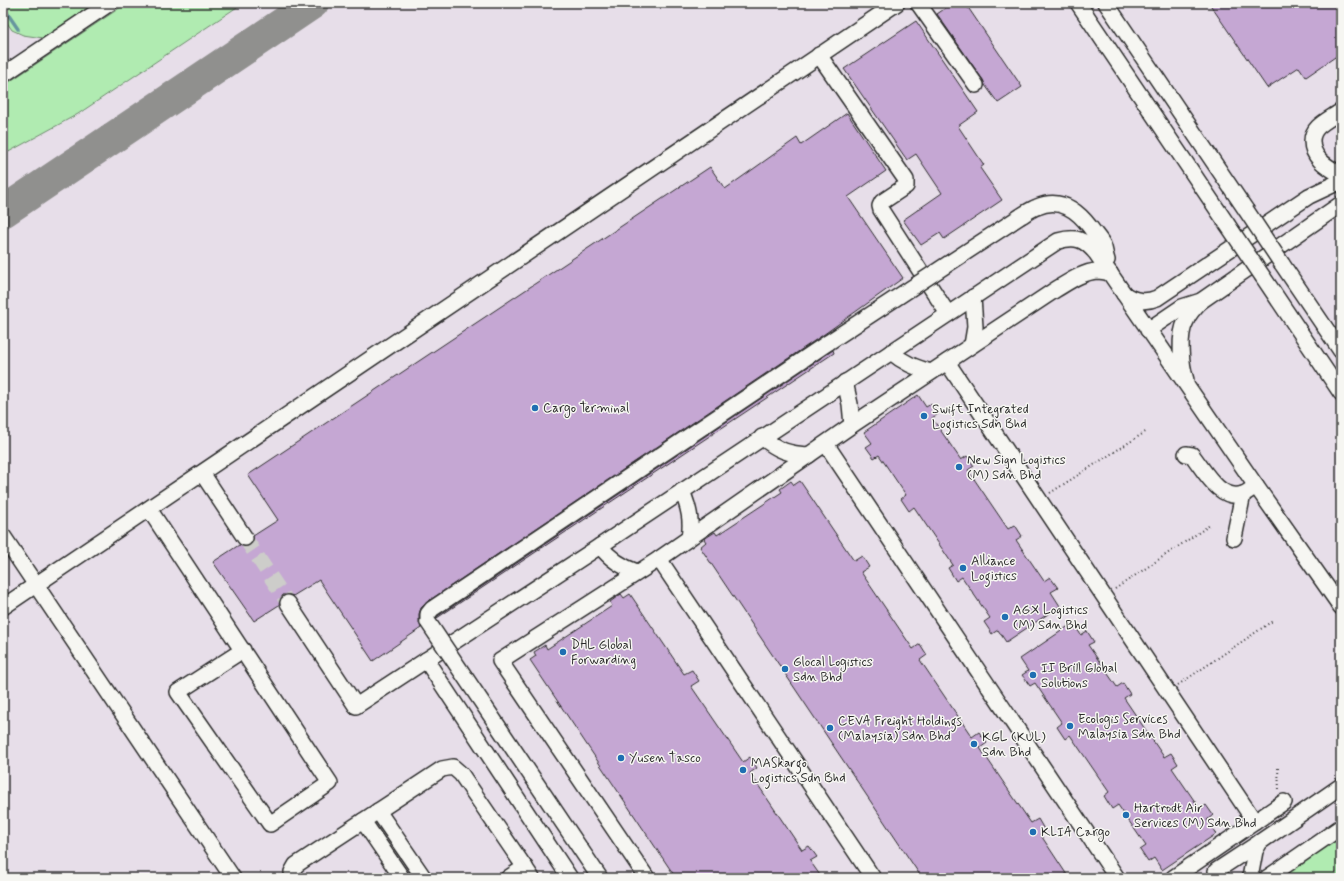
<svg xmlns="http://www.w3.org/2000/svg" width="1344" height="881" font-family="Mynerve,sans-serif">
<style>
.built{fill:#e7dee9}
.green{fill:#b0ebb1;stroke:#6e8b6e}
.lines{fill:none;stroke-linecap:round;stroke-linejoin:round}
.stream{stroke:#66959e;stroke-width:3.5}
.taxiway{stroke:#90908e;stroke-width:32}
.building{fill:#c5a7d3;stroke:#2b2b2b}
.minor-tunnel{stroke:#cdcdca;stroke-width:15;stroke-dasharray:15 8;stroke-linecap:butt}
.minor-casing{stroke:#2b2b2b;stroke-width:18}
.path{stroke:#2b2b2b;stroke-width:2;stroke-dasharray:1 3;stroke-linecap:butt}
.minor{stroke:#f6f6f2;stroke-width:15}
.minor-bridge-casing{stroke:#2b2b2b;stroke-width:18;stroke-linecap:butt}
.minor-bridge{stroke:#f6f6f2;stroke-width:15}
.poi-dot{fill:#1f6fb2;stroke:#f6f6f2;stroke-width:1.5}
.labels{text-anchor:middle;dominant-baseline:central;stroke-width:3;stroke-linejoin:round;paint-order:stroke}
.poi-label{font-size:13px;fill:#2b2b2b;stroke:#f6f6f2;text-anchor:start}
</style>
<rect width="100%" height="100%" fill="#f6f6f2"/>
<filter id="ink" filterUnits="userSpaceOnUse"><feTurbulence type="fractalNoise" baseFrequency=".025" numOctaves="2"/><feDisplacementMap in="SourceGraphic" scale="8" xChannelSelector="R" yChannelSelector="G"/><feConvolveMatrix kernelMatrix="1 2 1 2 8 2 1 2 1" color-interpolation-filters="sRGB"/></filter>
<g filter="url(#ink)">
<rect class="built" x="3" y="3" width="1338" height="875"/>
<g class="green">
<path d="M 3,3 L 95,3 L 43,38 L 23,35 L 12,30 L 3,17 Z"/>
<path d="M 127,3 L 243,3 L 78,114 L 3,155 L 3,86 Z"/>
<path d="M 1341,832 L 1341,878 L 1273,878 Z"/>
</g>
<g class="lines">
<path class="stream" d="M 3,7 L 18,29"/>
<path class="taxiway" d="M 3,212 L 313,3"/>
</g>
<g class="building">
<path d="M 953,3 L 965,3 L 1022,87 L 998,103 L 985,85 L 983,80 L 937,14 Z"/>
<path d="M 1209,3 L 1341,3 L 1341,53 L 1306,77 L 1299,67 L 1267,88 Z"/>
<path d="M 916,21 L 978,112 L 958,126 L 984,165 L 980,168 L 1002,200 L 944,239 L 940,233 L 921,245 L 903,220 L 942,193 L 916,154 L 907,160 L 844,69 Z"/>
<path d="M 847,113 L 886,171 L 848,197 L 903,278 L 823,335 L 427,602 L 421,608 L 419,614 L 419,623 L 421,628 L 373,661 L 319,580 L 293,596 L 288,594 L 283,595 L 280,599 L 279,605 L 254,621 L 213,562 L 239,545 L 245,547 L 250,546 L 253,542 L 253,536 L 278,520 L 248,475 L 710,167 L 725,189 L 797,138 L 801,145 Z"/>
<path d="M 833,350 L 834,353 L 437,618 L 438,616 Z"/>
<path d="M 918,395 L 926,407 L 931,404 L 938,414 L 932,418 L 961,460 L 967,456 L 974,466 L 968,470 L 1008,529 L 1015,525 L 1022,536 L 1016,540 L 1044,581 L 1050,577 L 1058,588 L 1051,592 L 1060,606 L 1006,642 L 998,630 L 992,634 L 984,622 L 990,618 L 962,577 L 956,581 L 948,568 L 953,565 L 914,507 L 909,511 L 901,499 L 906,495 L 879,455 L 874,458 L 866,447 L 872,443 L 864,432 Z"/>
<path d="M 791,481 L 794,485 L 800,481 L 854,561 L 862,556 L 869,567 L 861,572 L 913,649 L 920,644 L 927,655 L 920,660 L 972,737 L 979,732 L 987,743 L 980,748 L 1031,823 L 1038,819 L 1045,831 L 1040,834 L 1069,878 L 922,878 L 700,547 L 706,542 L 704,539 L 715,532 L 717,535 L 782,492 L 780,489 Z"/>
<path d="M 621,594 L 624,598 L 630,594 L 684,674 L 692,670 L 699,681 L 691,686 L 743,762 L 750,757 L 757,768 L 750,773 L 802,850 L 809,846 L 817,857 L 810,861 L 822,878 L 676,878 L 530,660 L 536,656 L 534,652 L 545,645 L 547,649 L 612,606 L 610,602 Z"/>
<path d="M 1073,623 L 1081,635 L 1087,631 L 1094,642 L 1088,645 L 1117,687 L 1123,683 L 1130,694 L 1124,698 L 1164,757 L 1171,753 L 1178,764 L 1172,768 L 1200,809 L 1206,805 L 1213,815 L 1207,820 L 1216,834 L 1162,870 L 1154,858 L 1148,862 L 1140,850 L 1146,846 L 1118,805 L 1112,809 L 1104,796 L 1109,792 L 1070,735 L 1065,739 L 1057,727 L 1062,723 L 1035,683 L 1030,686 L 1022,675 L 1028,671 L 1020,659 Z"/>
</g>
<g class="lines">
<path class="minor-tunnel" d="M 245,538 L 288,603"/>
<defs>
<g id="minor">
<path d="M 918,3 L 976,85"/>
<path d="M 1078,3 L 1227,224"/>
<path d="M 1106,3 L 1246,210"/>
<path d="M 819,55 L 906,180 L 906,186 L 882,202 L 880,206 L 881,210 L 948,314"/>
<path d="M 3,75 L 110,3"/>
<path d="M 1341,111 C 1334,116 1324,121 1318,127 C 1314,131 1312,136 1312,141 C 1312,159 1328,167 1341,175"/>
<path d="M 1021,216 C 1026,213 1031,209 1037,207 C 1060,197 1077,210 1090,227 C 1094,233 1100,239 1103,245 C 1105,249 1105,255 1107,260"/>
<path d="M 1282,264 L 1341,351"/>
<path d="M 1263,277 L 1341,393"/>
<path d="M 1124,294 C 1135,301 1145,303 1157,298 L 1309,196 L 1341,181"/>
<path d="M 1148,330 L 1182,307 L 1201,301 L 1341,204"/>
<path d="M 972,345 L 975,327 L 973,297"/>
<path d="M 891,352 C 904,363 914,367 931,372"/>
<path d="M 947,362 L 1255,822"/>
<path d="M 1186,380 C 1181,365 1178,335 1186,321 C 1189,313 1195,307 1201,301"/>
<path d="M 845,382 L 850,404 L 852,425"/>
<path d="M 762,437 C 778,451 789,454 809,455"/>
<path d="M 826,444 L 1117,878"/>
<path d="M 1186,454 L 1192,455 C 1204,470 1220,502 1243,494 C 1247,493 1252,488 1256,486"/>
<path d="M 202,473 L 245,538"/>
<path d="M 682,491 C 689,508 692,520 689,538"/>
<path d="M 149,509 L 330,783 L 270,824 L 178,692 L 243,650"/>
<path d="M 3,536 L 233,878"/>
<path d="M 1234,538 L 1243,494"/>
<path d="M 600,546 C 610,559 622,567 637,572"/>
<path d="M 659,559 L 873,878"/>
<path d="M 288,603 L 356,706 L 600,546 L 1058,241 C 1076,236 1084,239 1096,253 L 1256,486 L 1341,607"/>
<path d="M 3,607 L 897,3"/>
<path d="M 428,622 L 428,614 L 432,609 L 829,342"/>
<path d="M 426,660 L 570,878"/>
<path d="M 378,811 L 424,878"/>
<path d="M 363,821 L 402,878"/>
<path d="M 293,878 L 292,872 L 296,865 L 442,769 L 453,767 L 461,774 L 532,878"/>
<path d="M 508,878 L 525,867"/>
<path d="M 647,878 L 500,661 L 659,559 L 852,425 L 1055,290 C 1067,283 1082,272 1097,271 C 1101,271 1106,272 1110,273"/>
<path d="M 1173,878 L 1284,802"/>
<path d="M 1221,878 L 1216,871 L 1260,842"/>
<path d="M 1250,878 L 1255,851 L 1260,842 L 1341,786"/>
<path d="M 1267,878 L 1341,827"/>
</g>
</defs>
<use href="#minor" class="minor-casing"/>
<g class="path">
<path d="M 1050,493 L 1147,431"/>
<path d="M 1115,589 L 1210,525"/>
<path d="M 1178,685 L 1274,620"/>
<path d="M 1278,768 L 1279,790"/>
</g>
<use href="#minor" class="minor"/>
<defs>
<g id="minor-bridge">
<path d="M 1246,210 L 1282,264"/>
<path d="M 1227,224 L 1263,277"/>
<path d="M 829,342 L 1021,216"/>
<path d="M 428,622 L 600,878"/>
</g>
</defs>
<use href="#minor-bridge" class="minor-bridge-casing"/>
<use href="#minor-bridge" class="minor-bridge"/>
</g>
</g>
<g class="poi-dot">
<circle cx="535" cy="408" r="4"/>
<circle cx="924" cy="416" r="4"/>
<circle cx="959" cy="467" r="4"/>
<circle cx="963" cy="568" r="4"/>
<circle cx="1005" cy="617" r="4"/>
<circle cx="563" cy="652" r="4"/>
<circle cx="785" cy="669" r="4"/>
<circle cx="1033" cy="675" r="4"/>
<circle cx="1070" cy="726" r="4"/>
<circle cx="830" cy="728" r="4"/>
<circle cx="974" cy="744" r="4"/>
<circle cx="621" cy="758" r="4"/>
<circle cx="743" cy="770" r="4"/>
<circle cx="1126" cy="815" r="4"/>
<circle cx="1033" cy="832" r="4"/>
</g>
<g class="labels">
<g class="poi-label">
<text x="543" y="408">Cargo Terminal</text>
<text x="932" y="409">Swift Integrated<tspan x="932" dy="15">Logistics Sdn Bhd</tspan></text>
<text x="967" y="460">New Sign Logistics<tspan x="967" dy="15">(M) Sdn Bhd</tspan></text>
<text x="971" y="561">Alliance<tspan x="971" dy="15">Logistics</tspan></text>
<text x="1013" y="610">AGX Logistics<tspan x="1013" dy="15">(M) Sdn Bhd</tspan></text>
<text x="571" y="645">DHL Global<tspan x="571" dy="15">Forwarding</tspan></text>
<text x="793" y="662">Glocal Logistics<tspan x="793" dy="15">Sdn Bhd</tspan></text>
<text x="1041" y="668">II Brill Global<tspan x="1041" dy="15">Solutions</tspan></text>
<text x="1078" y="719">Ecologis Services<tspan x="1078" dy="15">Malaysia Sdn Bhd</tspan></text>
<text x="838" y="721">CEVA Freight Holdings<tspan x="838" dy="15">(Malaysia) Sdn Bhd</tspan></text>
<text x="982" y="737">KGL (KUL)<tspan x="982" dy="15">Sdn Bhd</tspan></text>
<text x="629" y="758">Yusen Tasco</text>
<text x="751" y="763">MASkargo<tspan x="751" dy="15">Logistics Sdn Bhd</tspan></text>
<text x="1134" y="808">Hartrodt Air<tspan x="1134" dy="15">Services (M) Sdn Bhd</tspan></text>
<text x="1041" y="832">KLIA Cargo</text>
</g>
</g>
<rect width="1344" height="881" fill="none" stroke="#f6f6f2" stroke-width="16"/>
<rect x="8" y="8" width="1328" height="865" fill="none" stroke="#2b2b2b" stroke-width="1.5" filter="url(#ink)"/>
</svg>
